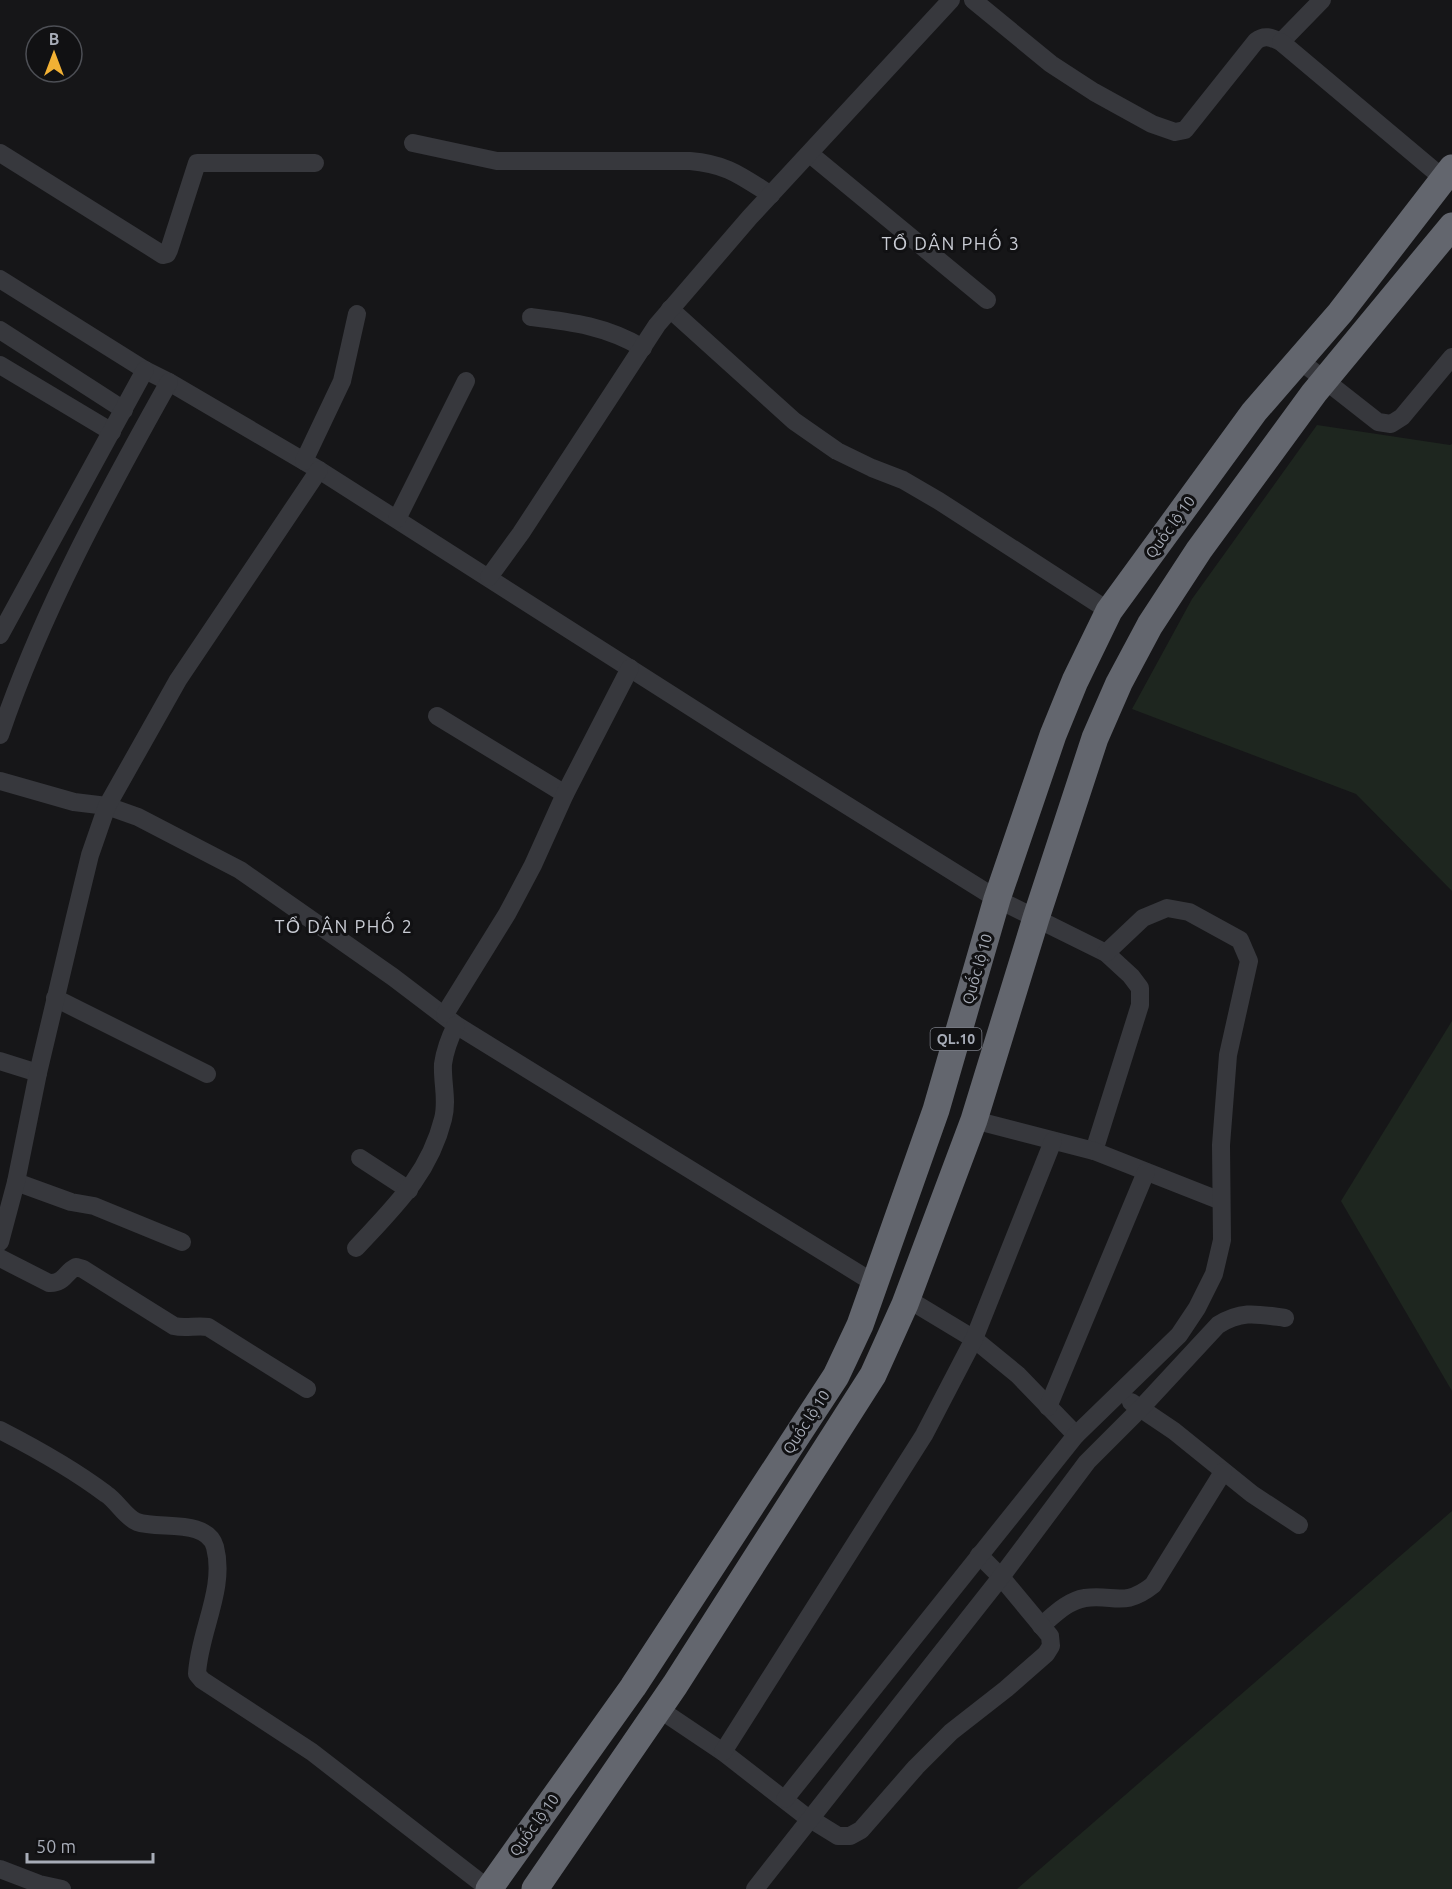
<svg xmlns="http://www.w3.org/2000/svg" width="1452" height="1889" font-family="Ubuntu,sans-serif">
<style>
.green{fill:#1e261f}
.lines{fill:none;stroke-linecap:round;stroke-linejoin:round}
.minor{stroke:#37383d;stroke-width:18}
.highway{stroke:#63666e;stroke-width:27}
.labels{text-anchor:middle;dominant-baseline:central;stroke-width:6;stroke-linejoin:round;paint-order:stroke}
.shield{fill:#111113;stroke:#7b7e86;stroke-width:1.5}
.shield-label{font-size:14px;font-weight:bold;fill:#a8adb8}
.street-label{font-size:15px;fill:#a8adb8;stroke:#111113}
.quarter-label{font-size:18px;letter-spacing:1.5px;fill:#c9ccd4;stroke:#111113}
</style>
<rect width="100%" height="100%" fill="#161618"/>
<g class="green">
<path d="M 1317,425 L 1450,445 L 1452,444 L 1452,891 L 1356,794 L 1132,709 L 1192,599 Z"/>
<path d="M 1452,1021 L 1452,1391 L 1341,1201 Z"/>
<path d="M 1452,1511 L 1452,1889 L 1017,1889 Z"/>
</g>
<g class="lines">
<g class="minor">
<path d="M 973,0 L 1051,64 L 1094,92 L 1152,124 L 1175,132 L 1185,130 L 1256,41 C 1265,34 1272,38 1281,42 L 1322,0"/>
<path d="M 1281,42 L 1444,179"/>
<path d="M 413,143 L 497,161 L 690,161 C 727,164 741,176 771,195"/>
<path d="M 0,153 L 163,255 L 167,254 L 169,250 L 197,163 L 315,163"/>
<path d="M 810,154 L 987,300"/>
<path d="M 0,279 L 145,370 L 169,382 L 319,470 L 747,743 L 997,899 L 1106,953 L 1131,976 L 1140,988 L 1140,1005 L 1094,1151"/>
<path d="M 670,309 L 794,421 L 837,451 L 872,468 L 903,480 L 939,501 L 1109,611"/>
<path d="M 531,317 C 572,322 606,326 643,348"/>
<path d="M 0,330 L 124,410"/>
<path d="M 1299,360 L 1378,422 L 1391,424 L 1402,417 L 1452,357"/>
<path d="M 0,365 L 112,432"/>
<path d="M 304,461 L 342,381 L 357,314"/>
<path d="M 397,519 L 466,381"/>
<path d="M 489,577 L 521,533 L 657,325 L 750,217 L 951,0"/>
<path d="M 0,635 L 145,370"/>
<path d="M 437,716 L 565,794"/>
<path d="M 0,735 C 42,611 105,496 169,382"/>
<path d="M 0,781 L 74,802 L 107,806 L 138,817 L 240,870 L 393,977 L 456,1025 L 874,1283"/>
<path d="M 55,998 L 207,1074"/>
<path d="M 445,1014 L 507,914 L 533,865 L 565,794 L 630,668"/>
<path d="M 0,1061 L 38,1073"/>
<path d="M 974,1120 L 1094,1151 L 1221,1201"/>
<path d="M 360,1158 L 409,1190"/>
<path d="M 16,1182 L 71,1202 L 94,1206 L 182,1242"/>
<path d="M 0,1242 L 16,1182 L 38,1073 L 74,921 L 90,855 L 107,806 L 178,680 L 319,470"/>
<path d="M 356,1248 C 393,1208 429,1175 443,1119 C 448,1100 442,1083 443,1064 C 445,1050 450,1037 456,1025"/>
<path d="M 0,1258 L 49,1283 C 64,1284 65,1272 76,1267 L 83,1269 L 174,1326 C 186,1329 196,1325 208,1327 L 307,1389"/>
<path d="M 906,1298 L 974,1339 L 1018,1375 L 1076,1435"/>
<path d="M 1131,1402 L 1174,1431 L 1252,1494 L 1299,1525"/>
<path d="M 1048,1407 L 1146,1172"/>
<path d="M 0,1430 C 37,1449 73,1469 106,1494 C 117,1501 125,1517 137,1522 C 159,1530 207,1518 215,1547 C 226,1589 199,1632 197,1674 L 202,1680 L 312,1752 L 489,1889"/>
<path d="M 1041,1626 C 1054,1615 1067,1601 1085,1598 C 1115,1594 1124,1608 1153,1585 L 1223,1472"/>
<path d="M 659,1709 L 723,1752 L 804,1815 L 838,1836 L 850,1836 L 861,1830 L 916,1767 L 951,1732 L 1006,1689 L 1046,1654 L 1051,1646 L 1050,1636 L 1001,1577 L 979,1555"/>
<path d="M 723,1752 L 924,1435 L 974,1339 L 1053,1141"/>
<path d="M 785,1799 L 1076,1435 L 1179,1335 L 1197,1308 L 1214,1274 L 1222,1240 L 1221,1145 L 1228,1055 L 1249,961 L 1240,940 L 1189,912 L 1167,908 L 1143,918 L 1106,953"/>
<path d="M 0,1869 L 39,1884 L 62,1889"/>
<path d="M 755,1889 L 1001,1577 L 1087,1462 L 1141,1408 L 1218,1325 C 1242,1310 1257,1314 1285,1318"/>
</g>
<g class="highway">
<path d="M 489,1889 L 633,1687 L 836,1376 L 860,1325 L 936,1110 L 997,899 L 1053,735 L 1075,681 L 1109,611 L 1254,412 L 1340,313 L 1452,168"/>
<path d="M 535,1889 L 675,1685 L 873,1375 L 905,1304 L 974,1120 L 1036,918 L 1095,738 L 1119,683 L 1150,625 L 1199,550 L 1314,393 L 1452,226"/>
</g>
</g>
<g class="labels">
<rect class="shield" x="930.5" y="1028" width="51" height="22" rx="4.5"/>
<g class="shield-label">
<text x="956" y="1039">QL.10</text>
</g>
<g class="street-label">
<text transform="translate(1170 527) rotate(-54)">Quốc lộ 10</text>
<text transform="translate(977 969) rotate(-74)">Quốc lộ 10</text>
<text transform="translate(806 1422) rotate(-57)">Quốc lộ 10</text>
<text transform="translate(534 1825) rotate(-54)">Quốc lộ 10</text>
</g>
<g class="quarter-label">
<text x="951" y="243">TỔ DÂN PHỐ 3</text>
<text x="344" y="926">TỔ DÂN PHỐ 2</text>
</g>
</g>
<g transform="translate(54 54)"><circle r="28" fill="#111113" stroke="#4d4f55" stroke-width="1.5"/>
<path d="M0-4.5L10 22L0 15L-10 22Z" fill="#f2b134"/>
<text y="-9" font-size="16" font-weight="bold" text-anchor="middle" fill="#a8adb8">B</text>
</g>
<path d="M27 1853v9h126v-9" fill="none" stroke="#a8adb8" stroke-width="3"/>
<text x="36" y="1853" font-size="18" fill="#a8adb8" stroke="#111113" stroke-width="4.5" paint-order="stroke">50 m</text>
</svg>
